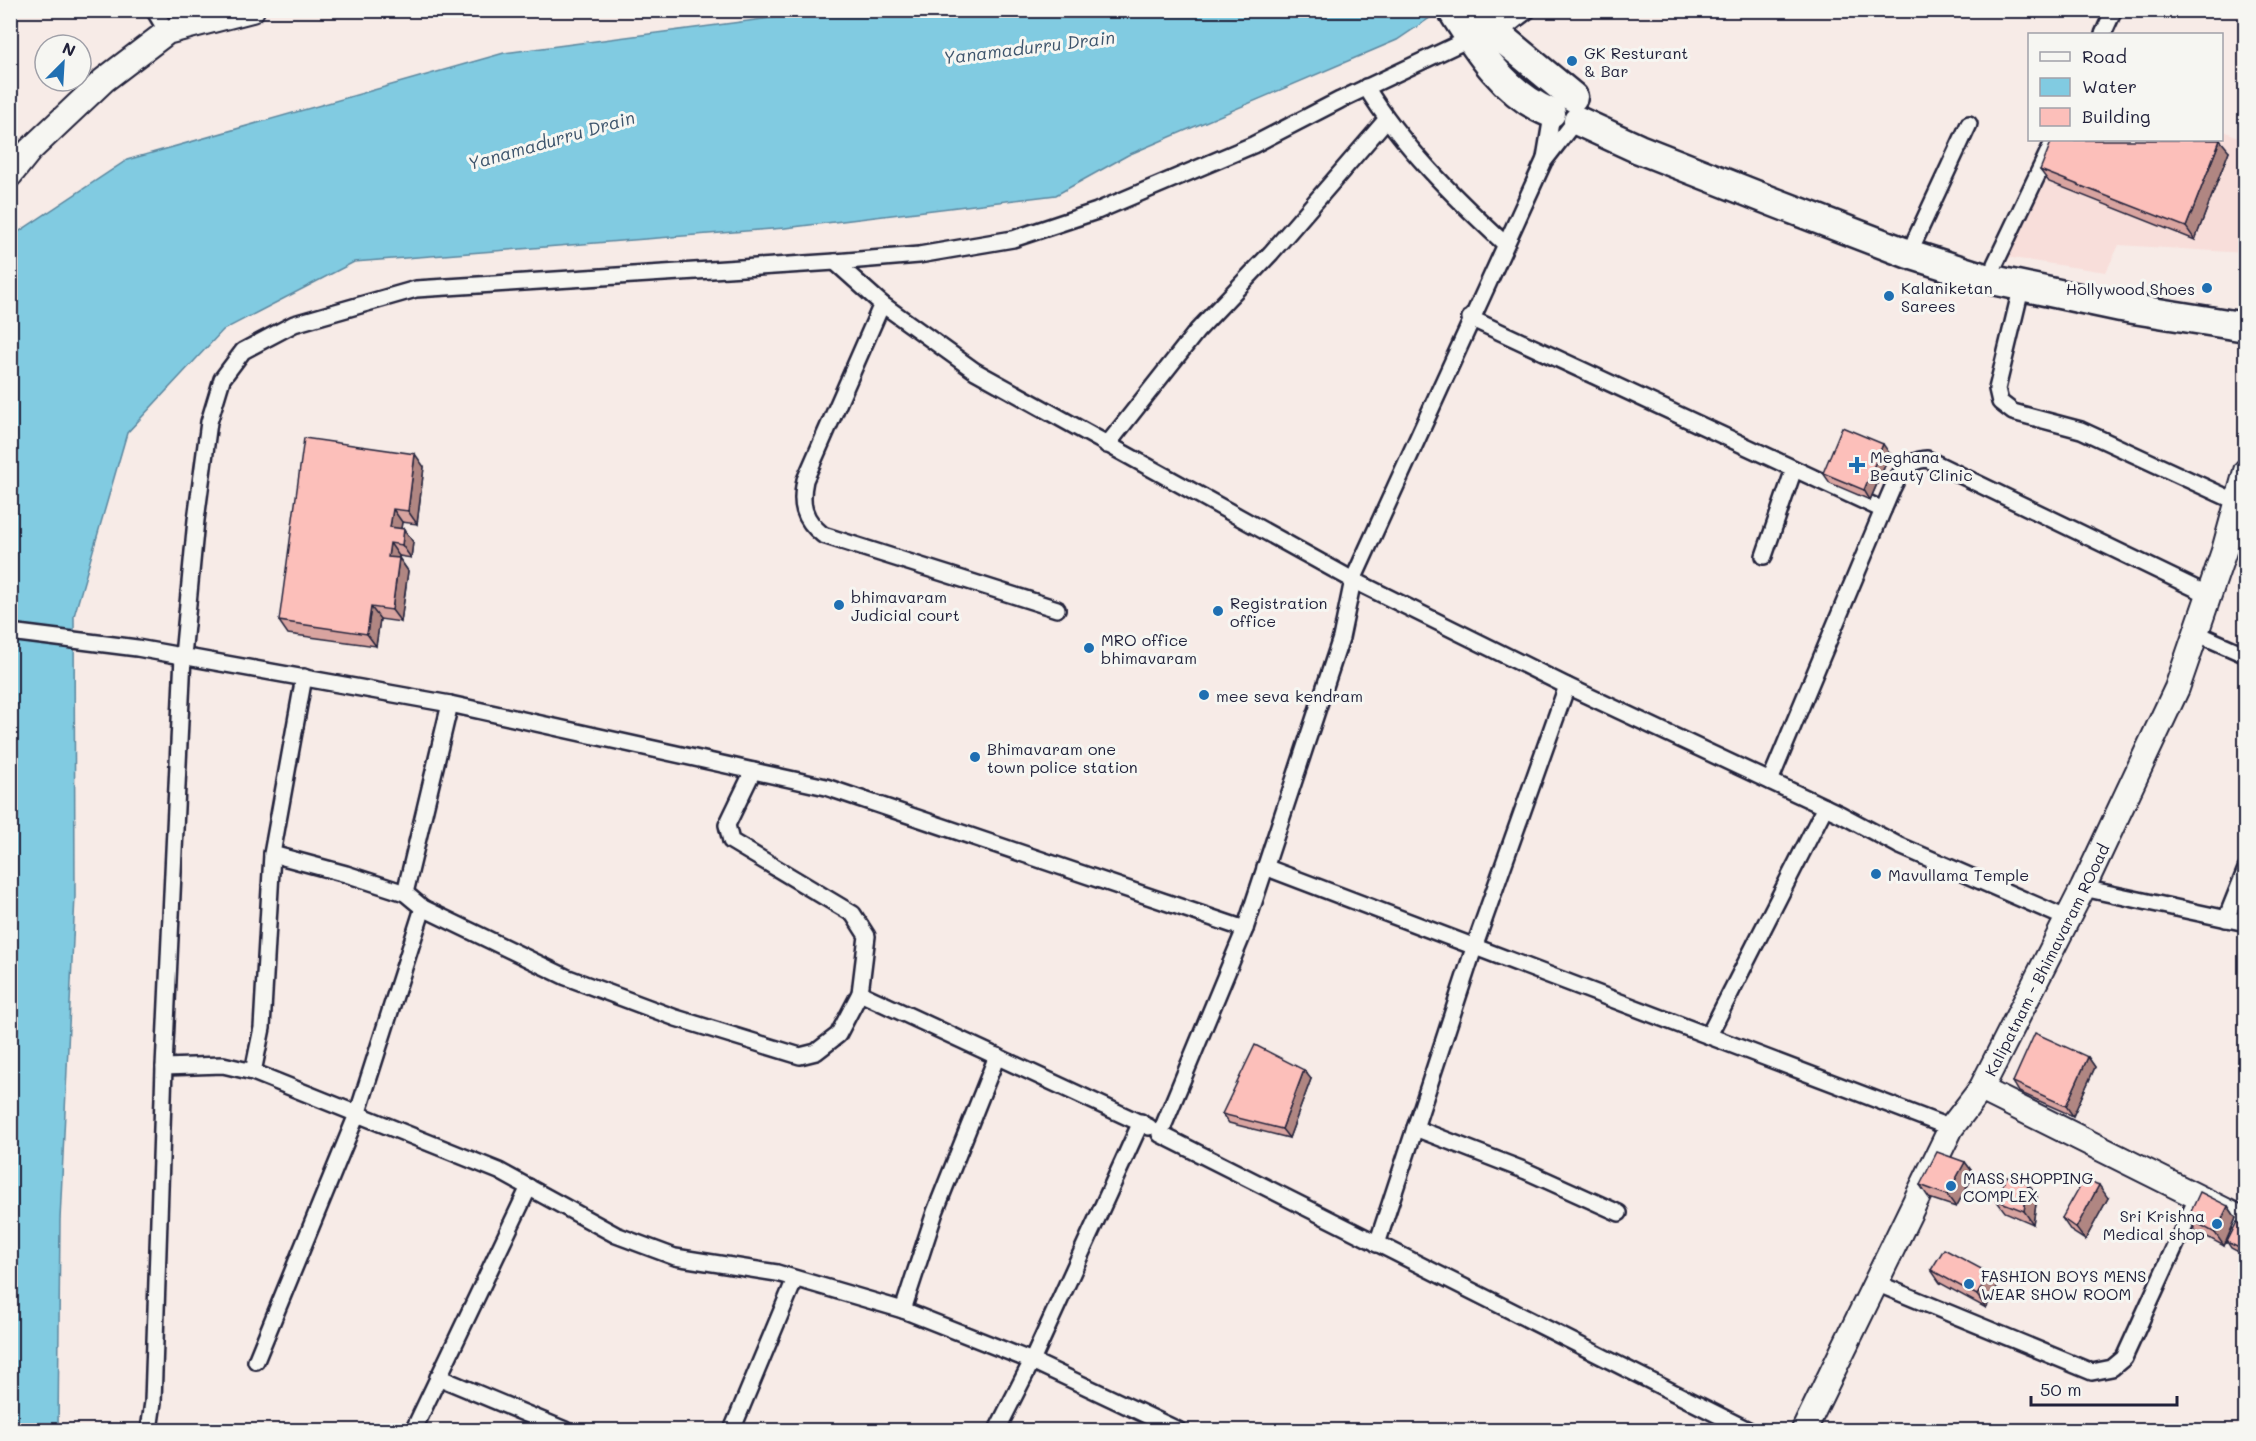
<svg xmlns="http://www.w3.org/2000/svg" width="2256" height="1441" font-family="Mali,sans-serif">
<style>
.built{fill:#f8deda}
.water{fill:#81cbe1;stroke:#5b879f;stroke-width:1.5}
.lines{fill:none;stroke-linecap:round;stroke-linejoin:round}
.street-casing{stroke:#22223b;stroke-width:20}
.primary-casing{stroke:#22223b;stroke-width:28}
.highway-casing{stroke:#22223b;stroke-width:33}
.street{stroke:#f6f6f2;stroke-width:15}
.primary{stroke:#f6f6f2;stroke-width:24}
.highway{stroke:#f6f6f2;stroke-width:28}
.wall{fill:#d9a4a0;stroke:#22223b;stroke-width:1.5}
.shaded-wall{fill:#b08682;stroke:#22223b;stroke-width:1.5}
.building{fill:#fcbfba;stroke:#22223b;stroke-width:1.5}
.poi-dot{fill:#1f6fb2;stroke:#f6f6f2;stroke-width:2}
.labels{text-anchor:middle;dominant-baseline:central;stroke-width:6;stroke-linejoin:round;paint-order:stroke}
.poi-label{font-size:16px;fill:#22223b;stroke:#f6f6f2;text-anchor:start}
.street-label{font-size:16px;fill:#22223b;stroke:#f6f6f2}
.water-label{font-size:18px;font-style:italic;fill:#3e556d;stroke:#f6f6f2}
</style>
<rect width="100%" height="100%" fill="#f7ebe7"/>
<filter id="ink" filterUnits="userSpaceOnUse"><feTurbulence type="fractalNoise" baseFrequency=".0167" numOctaves="2"/><feDisplacementMap in="SourceGraphic" scale="12" xChannelSelector="R" yChannelSelector="G"/><feConvolveMatrix kernelMatrix="1 2 1 2 8 2 1 2 1" color-interpolation-filters="sRGB"/></filter>
<g filter="url(#ink)">
<path class="built" d="M 2222,130 L 2245,140 L 2245,253 L 2119,245 L 2106,272 L 2005,257 L 2061,140 L 2222,140 Z"/>
<path class="water" d="M 832,10 L 1440,11 L 1397,40 L 1128,155 L 1056,195 L 785,228 L 354,262 L 223,330 L 127,433 L 74,616 L 75,896 L 60,1220 L 58,1430 L 11,1430 L 11,237 L 127,160 L 504,53 Z"/>
<g class="lines">
<defs>
<g id="street">
<path d="M 154,10 L 167,32"/>
<path d="M 1497,34 L 1528,10"/>
<path d="M 2103,34 L 2114,10"/>
<path d="M 1366,87 C 1402,146 1454,197 1505,244"/>
<path d="M 1545,158 L 1552,116"/>
<path d="M 1915,240 L 1969,124"/>
<path d="M 835,262 L 882,304 L 975,371 L 1353,580 L 1567,686 L 1840,814 L 1898,845 L 2068,919"/>
<path d="M 1995,264 L 2054,140"/>
<path d="M 2022,285 L 1997,389 L 2000,402 L 2013,412 L 2081,430 L 2237,502"/>
<path d="M 882,304 L 805,480 C 800,504 803,519 823,535 L 1057,609"/>
<path d="M 1470,318 L 1883,510 C 1894,487 1898,461 1927,459 L 2209,595"/>
<path d="M 1107,445 L 1197,331 L 1271,253 L 1386,120"/>
<path d="M 1764,556 L 1794,469"/>
<path d="M 10,632 L 137,648 L 450,704 L 826,787 L 1245,929 L 1160,1134 L 1748,1430"/>
<path d="M 2196,633 L 2246,655"/>
<path d="M 1770,781 L 1883,510"/>
<path d="M 272,854 L 346,874 L 405,893 L 423,908 L 566,977 L 676,1018 L 800,1056 L 816,1052 L 838,1035 L 860,993 L 867,936 L 853,914 L 731,841 L 727,825 L 753,771"/>
<path d="M 1265,867 L 1951,1128"/>
<path d="M 2083,888 L 2246,923"/>
<path d="M 405,893 L 450,704"/>
<path d="M 2226,919 L 2246,869"/>
<path d="M 1245,929 L 1341,638 L 1353,580 L 1544,161 L 1572,125"/>
<path d="M 860,993 L 1149,1127"/>
<path d="M 1709,1035 L 1825,807"/>
<path d="M 164,1067 L 223,1065 L 253,1072 L 499,1171 L 616,1235 L 675,1257 L 777,1273 L 903,1310 L 1032,1361 L 1178,1430"/>
<path d="M 253,1072 L 262,1028 L 272,854 L 304,677"/>
<path d="M 1415,1128 L 1526,1171 L 1619,1213"/>
<path d="M 1377,1244 L 1475,945 L 1567,686"/>
<path d="M 1876,1283 L 2092,1372 L 2112,1368 L 2124,1358 L 2197,1198"/>
<path d="M 903,1310 L 935,1212 L 997,1056"/>
<path d="M 256,1361 L 358,1112 L 423,908"/>
<path d="M 438,1377 L 565,1430"/>
<path d="M 414,1429 L 529,1187"/>
<path d="M 149,1430 L 153,1402 L 164,1067 L 183,656 L 196,520 L 209,422 L 222,379 L 243,351 L 294,324 L 416,289 L 835,262 L 919,255 L 1013,239 L 1097,211 L 1253,145 L 1340,100 L 1471,38"/>
<path d="M 732,1430 L 795,1279"/>
<path d="M 997,1430 L 1032,1361 L 1141,1122"/>
</g>
<g id="primary">
<path d="M 10,175 L 30,150 L 104,80 L 167,32 L 252,10"/>
<path d="M 1981,1089 L 2246,1221"/>
<path id="s1" d="M 1804,1430 L 1951,1128 L 1981,1089 L 2083,888 L 2177,688 L 2224,551 L 2246,471"/>
</g>
<g id="highway">
<path d="M 1452,10 C 1477,50 1506,95 1551,113"/>
<path d="M 1483,10 L 1497,34 L 1573,97"/>
<path d="M 1578,121 L 1639,149 L 1771,201 L 1909,254 L 1988,279 L 2121,307 L 2246,327"/>
</g>
</defs>
<use href="#street" class="street-casing"/>
<use href="#primary" class="primary-casing"/>
<use href="#highway" class="highway-casing"/>
<use href="#street" class="street"/>
<use href="#primary" class="primary"/>
<use href="#highway" class="highway"/>
</g>
<g class="wall">
<path d="M 2229,151 L 2195,240 L 2049,182 L 2040,170 Z"/>
<path d="M 1890,454 L 1870,500 L 1830,483 L 1823,473 Z"/>
<path d="M 424,467 L 417,524 L 402,522 L 401,528 L 413,542 L 411,558 L 399,556 L 399,558 L 408,571 L 401,622 L 380,619 L 376,646 L 288,634 L 279,621 Z"/>
<path d="M 2088,1057 L 2095,1067 L 2073,1116 L 2019,1092 L 2013,1082 Z"/>
<path d="M 1311,1079 L 1289,1138 L 1229,1123 L 1222,1114 Z"/>
<path d="M 1965,1162 L 1974,1174 L 1956,1207 L 1929,1198 L 1920,1185 Z"/>
<path d="M 2028,1184 L 2037,1197 L 2033,1224 L 2005,1212 L 1996,1200 Z"/>
<path d="M 2108,1198 L 2085,1240 L 2071,1231 L 2062,1218 Z"/>
<path d="M 2228,1206 L 2236,1218 L 2224,1246 L 2196,1231 L 2188,1218 Z"/>
<path d="M 2246,1227 L 2246,1256 L 2231,1248 L 2227,1242 Z"/>
<path d="M 1931,1270 L 1998,1285 L 1986,1308 L 1940,1283 Z"/>
</g>
<g class="shaded-wall">
<path d="M 2220,140 L 2229,151 L 2195,240 L 2186,227 Z"/>
<path d="M 1883,444 L 1890,454 L 1870,500 L 1864,490 Z"/>
<path d="M 415,454 L 424,467 L 417,524 L 408,511 Z"/>
<path d="M 393,509 L 402,522 L 399,540 L 390,527 Z"/>
<path d="M 404,529 L 413,542 L 411,558 L 402,545 Z"/>
<path d="M 390,543 L 399,556 L 397,570 L 388,557 Z"/>
<path d="M 399,558 L 408,571 L 401,622 L 392,610 Z"/>
<path d="M 371,607 L 380,619 L 376,646 L 367,634 Z"/>
<path d="M 2088,1057 L 2095,1067 L 2073,1116 L 2066,1106 Z"/>
<path d="M 1304,1070 L 1311,1079 L 1289,1138 L 1282,1129 Z"/>
<path d="M 1965,1162 L 1974,1174 L 1956,1207 L 1947,1195 Z"/>
<path d="M 2028,1184 L 2037,1197 L 2033,1224 L 2024,1211 Z"/>
<path d="M 2099,1185 L 2108,1198 L 2085,1240 L 2076,1228 Z"/>
<path d="M 2228,1206 L 2236,1218 L 2224,1246 L 2215,1233 Z"/>
<path d="M 1989,1273 L 1998,1285 L 1986,1308 L 1977,1295 Z"/>
</g>
<g class="building">
<path d="M 2052,140 L 2220,140 L 2186,227 L 2040,170 Z"/>
<path d="M 1842,427 L 1883,444 L 1864,490 L 1823,473 Z"/>
<path d="M 304,438 L 415,454 L 408,511 L 393,509 L 390,527 L 404,529 L 402,545 L 390,543 L 388,557 L 399,558 L 392,610 L 371,607 L 367,634 L 279,621 Z"/>
<path d="M 2035,1033 L 2088,1057 L 2066,1106 L 2013,1082 Z"/>
<path d="M 1255,1045 L 1304,1070 L 1282,1129 L 1222,1114 Z"/>
<path d="M 1937,1152 L 1965,1162 L 1947,1195 L 1920,1185 Z"/>
<path d="M 2007,1176 L 2028,1184 L 2024,1211 L 1996,1200 Z"/>
<path d="M 2084,1179 L 2099,1185 L 2076,1228 L 2062,1218 Z"/>
<path d="M 2200,1192 L 2228,1206 L 2215,1233 L 2188,1218 Z"/>
<path d="M 2237,1222 L 2246,1227 L 2246,1250 L 2245,1251 L 2227,1242 Z"/>
<path d="M 1944,1249 L 1989,1273 L 1977,1295 L 1931,1270 Z"/>
</g>
</g>
<g class="poi-dot">
<circle cx="1572" cy="61" r="6"/>
<circle cx="2207" cy="288" r="6"/>
<circle cx="1889" cy="296" r="6"/>
<path d="M1854 456h6v6h6v6h-6v6h-6v-6h-6v-6h6z"/>
<circle cx="839" cy="605" r="6"/>
<circle cx="1218" cy="611" r="6"/>
<circle cx="1089" cy="648" r="6"/>
<circle cx="1204" cy="695" r="6"/>
<circle cx="975" cy="757" r="6"/>
<circle cx="1876" cy="874" r="6"/>
<circle cx="1951" cy="1186" r="6"/>
<circle cx="2217" cy="1224" r="6"/>
<circle cx="1969" cy="1284" r="6"/>
</g>
<g class="labels">
<g class="poi-label">
<text x="1584" y="52">GK Resturant<tspan x="1584" dy="18">&amp; Bar</tspan></text>
<text x="1901" y="287">Kalaniketan<tspan x="1901" dy="18">Sarees</tspan></text>
<text x="2195" y="288" text-anchor="end">Hollywood Shoes</text>
<text x="1870" y="456">Meghana<tspan x="1870" dy="18">Beauty Clinic</tspan></text>
<text x="851" y="596">bhimavaram<tspan x="851" dy="18">Judicial court</tspan></text>
<text x="1230" y="602">Registration<tspan x="1230" dy="18">office</tspan></text>
<text x="1101" y="639">MRO office<tspan x="1101" dy="18">bhimavaram</tspan></text>
<text x="1216" y="695">mee seva kendram</text>
<text x="987" y="748">Bhimavaram one<tspan x="987" dy="18">town police station</tspan></text>
<text x="1888" y="874">Mavullama Temple</text>
<text x="1963" y="1177">MASS SHOPPING<tspan x="1963" dy="18">COMPLEX</tspan></text>
<text x="2205" y="1215" text-anchor="end">Sri Krishna<tspan x="2205" dy="18">Medical shop</tspan></text>
<text x="1981" y="1275">FASHION BOYS MENS<tspan x="1981" dy="18">WEAR SHOW ROOM</tspan></text>
</g>
<g class="street-label">
<text stroke="none"><textPath href="#s1" startOffset="530">Kalipatnam - Bhimavaram ROoad</textPath></text>
</g>
<g class="water-label">
<text transform="translate(1029 47) rotate(-7)">Yanamadurru Drain</text>
<text transform="translate(551 140) rotate(-16)">Yanamadurru Drain</text>
</g>
</g>
<rect width="2256" height="1441" fill="none" stroke="#f6f6f2" stroke-width="36"/>
<rect x="18" y="18" width="2220" height="1405" fill="none" stroke="#22223b" stroke-width="2" filter="url(#ink)"/>
<rect x="2028" y="33" width="195" height="108" fill="#f6f6f2" stroke="#a1a1a9" stroke-width="1.5"/>
<rect x="2040" y="52" width="30" height="9" fill="#f6f6f2" stroke="#a1a1a9" stroke-width="1.5"/>
<text x="2082" y="63" font-size="18" fill="#22223b">Road</text>
<rect x="2040" y="78" width="30" height="18" fill="#81cbe1" stroke="#a1a1a9" stroke-width="1.5"/>
<text x="2082" y="93" font-size="18" fill="#22223b">Water</text>
<rect x="2040" y="108" width="30" height="18" fill="#fcbfba" stroke="#a1a1a9" stroke-width="1.5"/>
<text x="2082" y="123" font-size="18" fill="#22223b">Building</text>
<g transform="translate(63 63) rotate(24)"><circle r="28" fill="#f6f6f2" stroke="#a1a1a9" stroke-width="1.5"/>
<path d="M0-4.5L10 22L0 15L-10 22Z" fill="#1f6fb2"/>
<text y="-9" font-size="16" font-weight="bold" text-anchor="middle" fill="#22223b">N</text>
</g>
<path d="M2031 1396v9h146v-9" fill="none" stroke="#22223b" stroke-width="3"/>
<text x="2040" y="1396" font-size="18" fill="#22223b" stroke="#f6f6f2" stroke-width="4.5" paint-order="stroke">50 m</text>
</svg>
